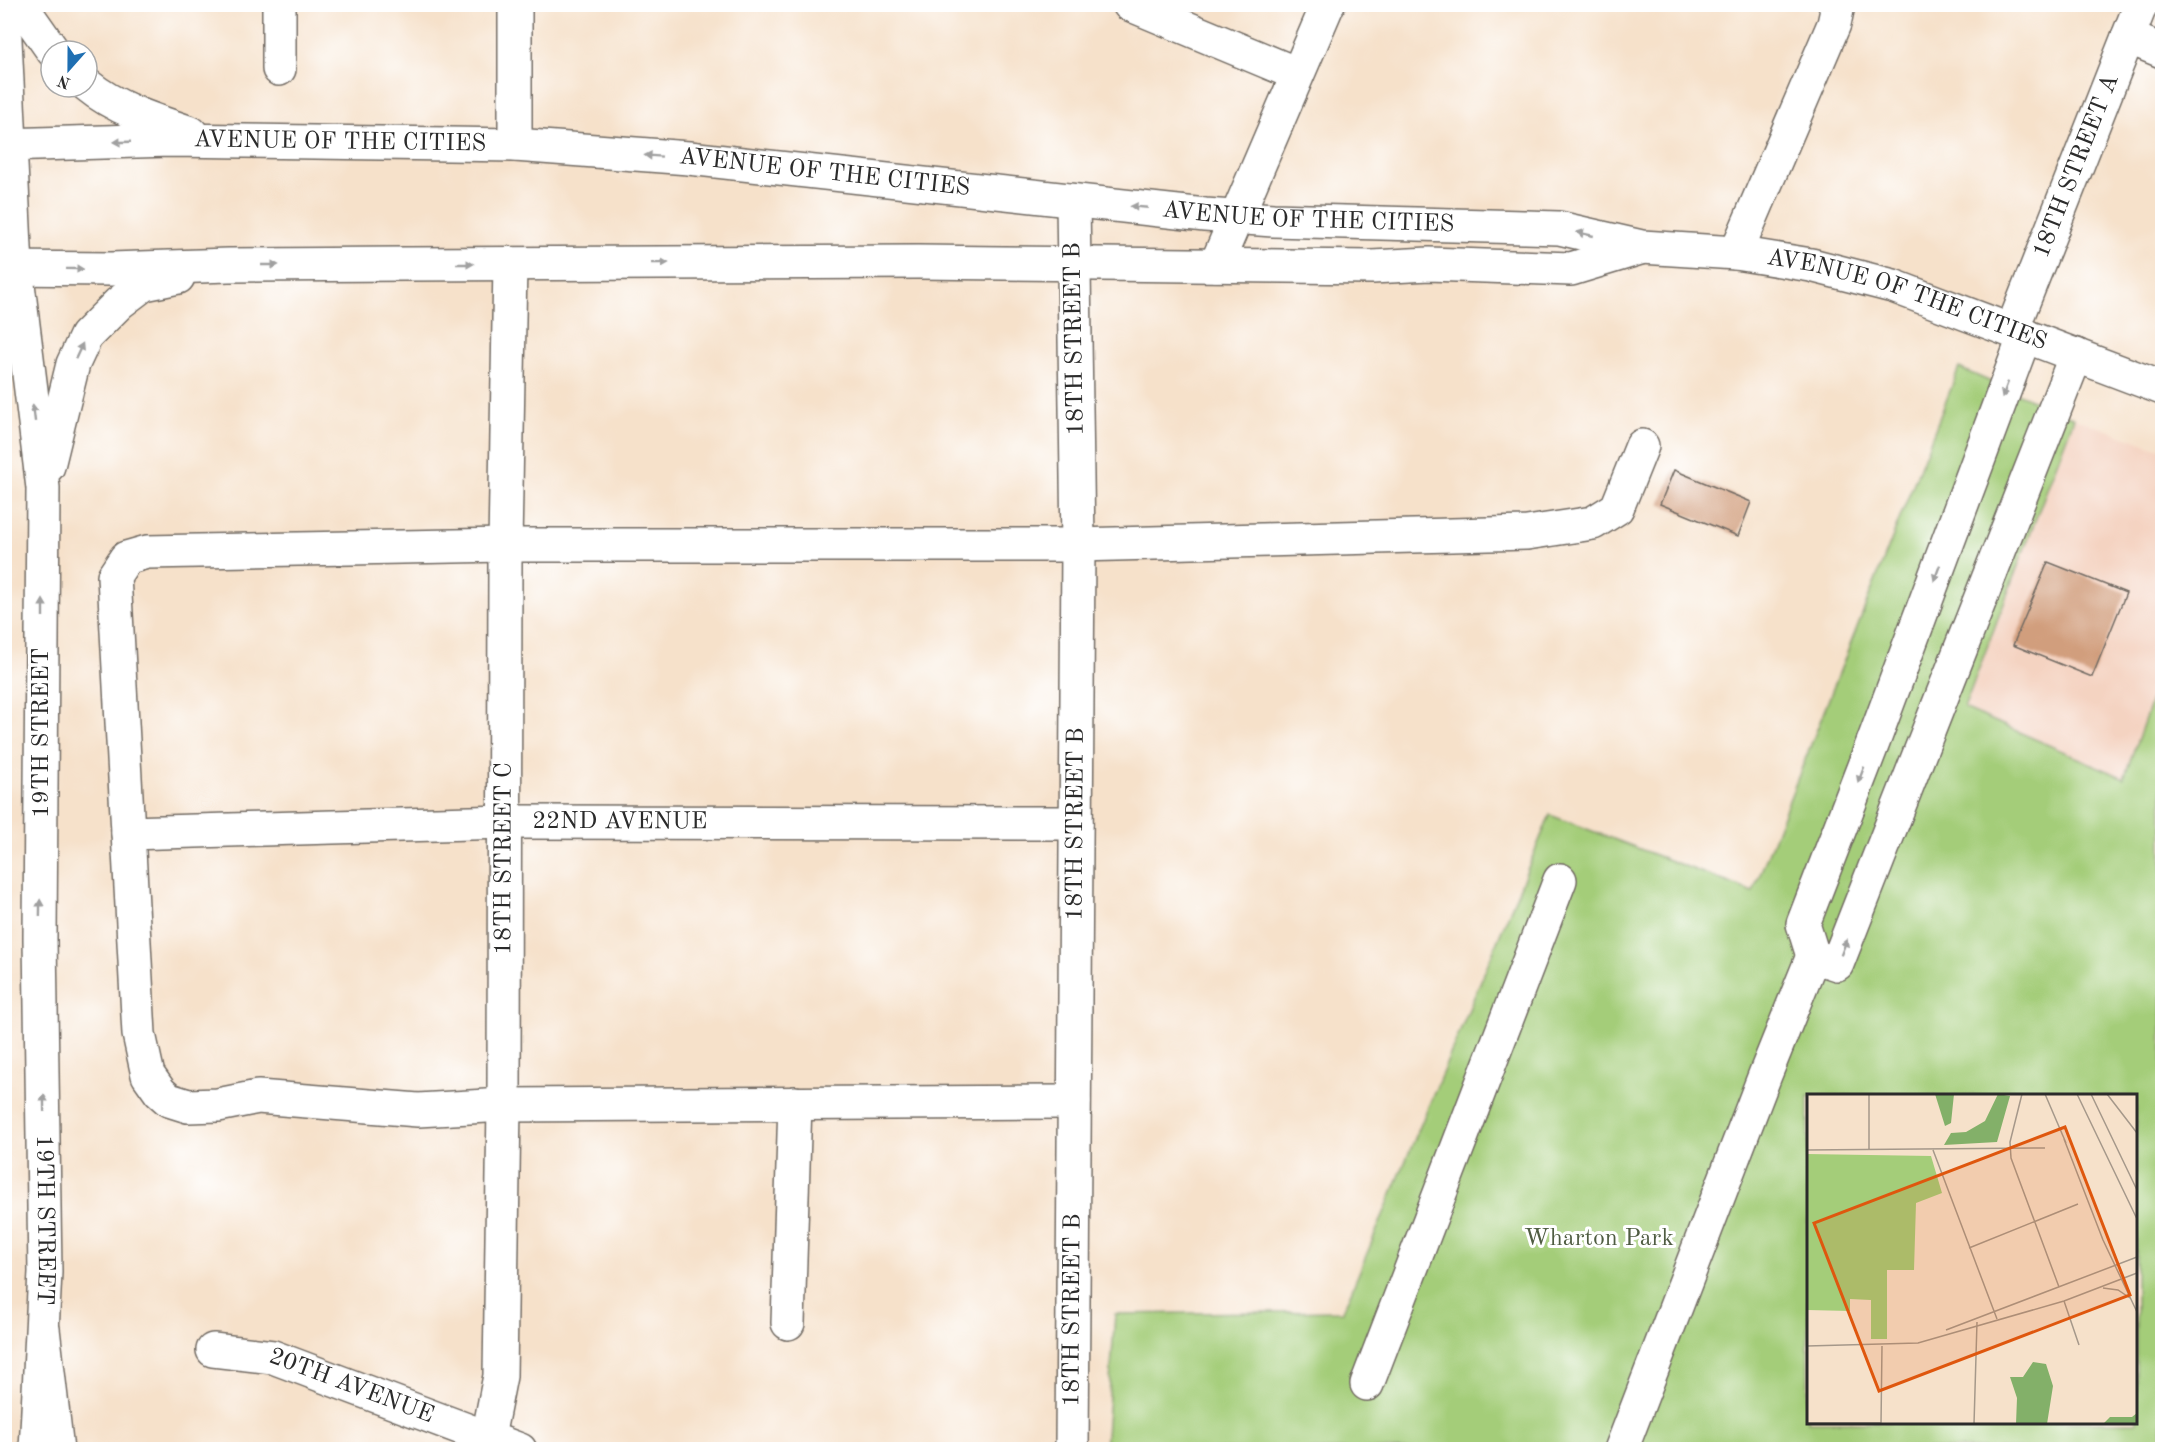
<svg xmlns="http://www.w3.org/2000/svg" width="2167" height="1454" font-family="'Old Standard TT',serif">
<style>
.built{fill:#f4d3c1}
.green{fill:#a4cd79;stroke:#687c52;stroke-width:1.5;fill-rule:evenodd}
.building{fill:#d19e7d}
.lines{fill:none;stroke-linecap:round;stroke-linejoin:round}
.minor-casing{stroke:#726b63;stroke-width:36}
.major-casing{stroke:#726b63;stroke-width:36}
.highway-casing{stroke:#726b63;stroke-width:36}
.minor{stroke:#fff;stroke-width:33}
.major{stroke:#fff;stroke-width:33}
.highway{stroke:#fff;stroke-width:33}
.oneway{fill:#a0a0a0}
.labels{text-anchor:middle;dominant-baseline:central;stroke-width:6;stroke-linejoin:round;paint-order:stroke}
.street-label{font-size:24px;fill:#2b2b2b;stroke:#fff}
.park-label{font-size:24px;fill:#4f5c42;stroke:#fff}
.inset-road{fill:none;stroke:#a5988a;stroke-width:1.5}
.view{fill:#df570e;fill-opacity:0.15;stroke:#df570e;stroke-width:3}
.inset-edge{fill:none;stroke:#2b2b2b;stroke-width:3}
</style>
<rect width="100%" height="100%" fill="#fff"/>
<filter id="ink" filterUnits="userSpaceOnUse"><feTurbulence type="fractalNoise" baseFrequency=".0167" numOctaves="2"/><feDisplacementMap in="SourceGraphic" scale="12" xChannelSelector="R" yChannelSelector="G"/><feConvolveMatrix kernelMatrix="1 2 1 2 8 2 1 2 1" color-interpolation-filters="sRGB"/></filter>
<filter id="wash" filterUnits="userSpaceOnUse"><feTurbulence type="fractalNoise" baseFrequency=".008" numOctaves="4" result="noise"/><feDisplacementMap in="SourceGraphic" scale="24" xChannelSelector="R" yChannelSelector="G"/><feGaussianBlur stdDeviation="1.35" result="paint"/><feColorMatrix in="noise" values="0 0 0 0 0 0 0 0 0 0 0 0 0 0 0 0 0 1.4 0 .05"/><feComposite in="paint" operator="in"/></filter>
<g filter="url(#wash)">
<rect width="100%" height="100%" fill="#f6e1ca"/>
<path class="built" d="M 2074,418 L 2162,450 L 2162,671 L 2124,778 L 1964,708 Z"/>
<path class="green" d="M 1959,368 L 2074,418 L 1964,708 L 2124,778 L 2155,690 L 2162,693 L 2162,1449 L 1105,1450 L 1115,1314 L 1343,1311 L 1550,815 L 1753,892 ZM 1808,1096 L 2136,1096 L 2136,1422 L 1808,1422 Z"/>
<g id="blocks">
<g class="building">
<path d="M 1674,470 L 1751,502 L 1738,536 L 1660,504 Z"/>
<path d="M 2048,562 L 2126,593 L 2092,677 L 2013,645 Z"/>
</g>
</g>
</g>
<g filter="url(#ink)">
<use href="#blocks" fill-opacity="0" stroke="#726b63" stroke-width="1.5"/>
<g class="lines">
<defs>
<g id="minor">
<path d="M 1129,4 L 1297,74"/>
<path d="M 2128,37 L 2162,51"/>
<path d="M 279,69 L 279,4"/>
<path d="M 515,145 L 515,4"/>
<path d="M 1736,253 L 1834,24 L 1837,10 L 1835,4"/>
<path d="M 1216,265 L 1328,4"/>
<path id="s1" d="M 2012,330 L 2141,4"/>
<path d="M 2025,335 L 1874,740 L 1803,924 L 1813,956 L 1837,964 L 2076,355"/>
<path id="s2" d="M 128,833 L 505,822 L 1076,823"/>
<path d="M 1074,1102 L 504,1105 L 418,1110 L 258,1097 L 218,1105 L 188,1106 L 169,1100 L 160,1092 L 148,1075 L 139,1034 L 114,576 L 126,558 L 147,552 L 505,545 L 1078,545 L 1527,533 L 1593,523 L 1617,508 L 1642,446"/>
<path d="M 788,1323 L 795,1103"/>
<path id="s3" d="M 213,1350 L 273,1357 L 520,1450"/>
<path d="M 1367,1384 L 1560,880"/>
<path id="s4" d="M 482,1450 L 488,1437 L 500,1376 L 504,1105 L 505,545 L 510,264"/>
<path id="s5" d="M 1072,1450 L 1078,545 L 1073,201"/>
<path d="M 1621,1450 L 1765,1075 L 1813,956"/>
</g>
<g id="major">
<path d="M 20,4 L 53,51"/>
<path id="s6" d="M 4,19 L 16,268 L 43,488 L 40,939 L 45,1272 L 36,1450"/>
<path d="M 87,85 C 116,109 155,121 191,133"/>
<path id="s7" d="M 4,145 L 170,140 L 515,145 L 689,158 L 1205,215 L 1273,220 L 1559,228 L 1642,247 L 1736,253 L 1811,265 L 1893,286 L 2162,388"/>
<path d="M 4,268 L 111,269 L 229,265 L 407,264 L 918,262 L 1372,267 L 1429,264 L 1571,269 L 1640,248"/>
<path d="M 48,466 L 73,364 L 86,336 L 119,303 L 144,284 L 178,277"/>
</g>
<path id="highway" d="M 43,1329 L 57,1450"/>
</defs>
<use href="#minor" class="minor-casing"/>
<use href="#major" class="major-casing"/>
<use href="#highway" class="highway-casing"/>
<use href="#minor" class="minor"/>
<use href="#major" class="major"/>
<use href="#highway" class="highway"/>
</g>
<defs><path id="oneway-solid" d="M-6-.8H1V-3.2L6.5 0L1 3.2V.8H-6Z" transform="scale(1.5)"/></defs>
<g class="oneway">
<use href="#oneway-solid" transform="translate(122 142) rotate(178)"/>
<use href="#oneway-solid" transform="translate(653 156) rotate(-176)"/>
<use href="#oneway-solid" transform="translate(1139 207) rotate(-175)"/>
<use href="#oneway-solid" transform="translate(1585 234) rotate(-167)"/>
<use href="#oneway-solid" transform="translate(660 263)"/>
<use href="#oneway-solid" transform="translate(465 264)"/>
<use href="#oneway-solid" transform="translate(270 265)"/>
<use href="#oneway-solid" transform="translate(75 269) rotate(1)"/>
<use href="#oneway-solid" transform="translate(79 351) rotate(-65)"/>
<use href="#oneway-solid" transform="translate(2005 390) rotate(110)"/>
<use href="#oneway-solid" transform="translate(34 413) rotate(-97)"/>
<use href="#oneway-solid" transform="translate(1937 573) rotate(110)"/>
<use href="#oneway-solid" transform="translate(43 608) rotate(-90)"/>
<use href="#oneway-solid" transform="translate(1861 775) rotate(111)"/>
<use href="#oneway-solid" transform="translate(40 908) rotate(-89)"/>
<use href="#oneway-solid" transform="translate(1844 947) rotate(-69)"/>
<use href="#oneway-solid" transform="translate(44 1103) rotate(-91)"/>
</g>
</g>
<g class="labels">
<g class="street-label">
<text stroke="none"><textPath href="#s7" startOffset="336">AVENUE OF THE CITIES</textPath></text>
<text stroke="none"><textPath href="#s1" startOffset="176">18TH STREET A</textPath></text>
<text stroke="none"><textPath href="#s7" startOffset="822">AVENUE OF THE CITIES</textPath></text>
<text stroke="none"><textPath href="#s7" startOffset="1308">AVENUE OF THE CITIES</textPath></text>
<text stroke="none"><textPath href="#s7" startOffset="1916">AVENUE OF THE CITIES</textPath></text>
<text transform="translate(1075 339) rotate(-91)">18TH STREET B</text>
<text transform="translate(42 733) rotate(-90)">19TH STREET</text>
<text stroke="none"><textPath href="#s2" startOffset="492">22ND AVENUE</textPath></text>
<text stroke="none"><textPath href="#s5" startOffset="626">18TH STREET B</textPath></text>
<text stroke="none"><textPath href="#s4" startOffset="594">18TH STREET C</textPath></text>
<text stroke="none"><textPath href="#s6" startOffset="1203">19TH STREET</textPath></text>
<text stroke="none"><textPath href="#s5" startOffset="140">18TH STREET B</textPath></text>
<text stroke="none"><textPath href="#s3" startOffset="144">20TH AVENUE</textPath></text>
</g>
<g class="park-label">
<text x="1599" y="1239">Wharton Park</text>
</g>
</g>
<g transform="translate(1807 1094)">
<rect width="330" height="330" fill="#f6e1ca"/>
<path d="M 0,60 L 124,62 L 135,99 L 109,109 L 107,176 L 80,176 L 80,245 L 64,245 L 64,206 L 43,205 L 43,217 L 0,216 Z" fill="#a4cd79"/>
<path d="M 128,0 L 147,0 L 144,29 L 138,32 ZM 191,0 L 203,2 L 190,48 L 137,51 L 144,39 L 159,38 L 178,27 ZM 226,268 L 239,270 L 246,292 L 240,330 L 209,330 L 210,304 L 203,283 L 216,283 ZM 330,319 L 330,330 L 296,330 L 303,323 L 325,323 Z" fill="#83b069"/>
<path class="inset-road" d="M 215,0 L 203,48 L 204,64 L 252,193M 238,0 L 259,49M 270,0 L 330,125M 284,0 L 330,96M 300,0 L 330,39M 257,45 L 296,146 L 330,218M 0,56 L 238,54M 62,56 L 62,0M 126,56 L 190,225M 162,154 L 271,110M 296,194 L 311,196 L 323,204M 257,207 L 272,251M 139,236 L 330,163M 0,252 L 111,249 L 257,207 L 330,179M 0,329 L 74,329M 74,330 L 75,252M 167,330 L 170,228"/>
<path class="view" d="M 258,33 L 323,201 L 72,297 L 7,129 Z"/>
<rect width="330" height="330" class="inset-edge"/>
</g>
<rect width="2167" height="1454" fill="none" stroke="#fff" stroke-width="24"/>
<g transform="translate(69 69) rotate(201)"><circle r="28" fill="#ffffff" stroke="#aaaaaa" stroke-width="1.5"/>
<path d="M0-4.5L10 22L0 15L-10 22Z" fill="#1f6fb2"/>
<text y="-9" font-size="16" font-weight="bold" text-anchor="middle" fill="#2b2b2b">N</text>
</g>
</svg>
